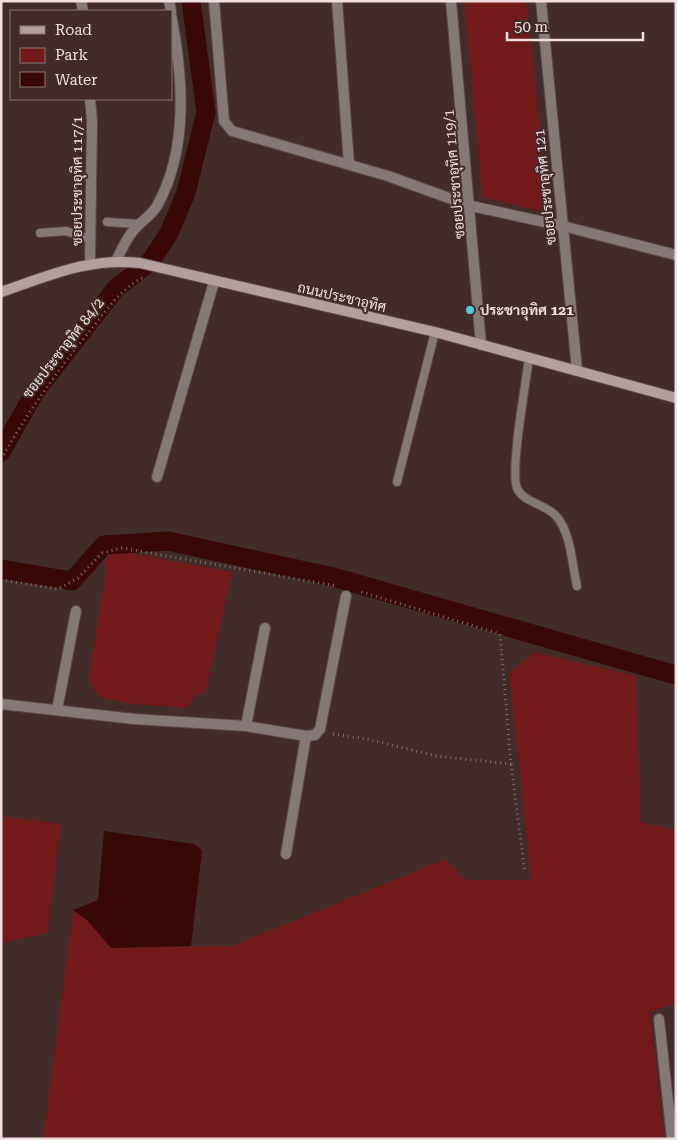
<svg xmlns="http://www.w3.org/2000/svg" width="677" height="1140" font-family="'Roboto Serif',Sarabun,serif">
<style>
.green{fill:#72191a}
.water{fill:#390809}
.lines{fill:none;stroke-linecap:round;stroke-linejoin:round}
.canal{stroke:#390809;stroke-width:19}
.service-casing{stroke:#5d4947;stroke-width:10}
.minor-casing{stroke:#5d4947;stroke-width:12}
.secondary-casing{stroke:#5d4947;stroke-width:12}
.path{stroke:#816e6c;stroke-width:3;stroke-dasharray:1 4;stroke-linecap:butt}
.service{stroke:#857978;stroke-width:8}
.minor{stroke:#857978;stroke-width:10}
.secondary{stroke:#b3a09e;stroke-width:10}
.poi-dot{fill:#52cbd8;stroke:#412c2a;stroke-width:2}
.labels{text-anchor:middle;dominant-baseline:central;stroke-width:4;stroke-linejoin:round;paint-order:stroke}
.street-label{font-size:14px;fill:#efe0df;stroke:#412c2a}
.poi-label{font-size:14px;font-weight:bold;fill:#efe0df;stroke:#412c2a;text-anchor:start}
</style>
<rect width="100%" height="100%" fill="#412c2a"/>
<g class="green">
<path d="M 464,1 L 526,1 L 548,202 L 538,211 L 482,197 Z"/>
<path d="M 114,550 L 232,572 L 205,693 L 195,695 L 187,708 L 132,704 L 99,697 L 88,681 L 106,568 L 104,563 Z"/>
<path d="M 534,652 L 636,676 L 640,822 L 676,830 L 676,1003 L 650,1012 L 664,1139 L 43,1139 L 73,910 L 87,920 L 112,948 L 232,946 L 445,859 L 464,880 L 531,880 L 509,673 Z"/>
<path d="M 1,816 L 61,824 L 47,933 L 1,943 Z"/>
</g>
<path class="water" d="M 104,831 L 194,844 L 202,850 L 191,946 L 111,948 L 87,920 L 73,910 L 98,900 Z"/>
<g class="lines">
<g class="canal">
<path d="M 1,452 L 35,392 L 116,288 L 150,262 L 169,233 L 186,193 L 206,112 L 191,1"/>
<path d="M 1,569 L 72,581 L 104,545 L 168,541 L 333,577 L 676,675"/>
</g>
<defs>
<g id="service">
<path d="M 107,222 L 140,224"/>
<path d="M 40,233 L 66,231 L 90,239"/>
<path d="M 529,358 C 526,383 510,469 517,488 C 523,503 547,504 557,517 C 571,534 572,564 577,586"/>
<path d="M 397,482 L 435,332"/>
</g>
<g id="minor">
<path d="M 81,1 L 83,11"/>
<path d="M 169,1 L 171,11"/>
<path d="M 214,1 L 224,121 L 232,131 L 388,176 L 471,206 L 563,226 L 676,255"/>
<path d="M 337,1 L 349,164"/>
<path d="M 451,1 L 481,345"/>
<path d="M 541,1 L 577,370"/>
<path d="M 116,261 C 121,251 126,239 133,231 C 140,222 151,216 157,206 C 189,148 183,77 171,14"/>
<path d="M 90,263 L 92,121 L 90,99"/>
<path d="M 157,477 L 214,282"/>
<path d="M 1,704 L 134,719 L 246,726 L 306,736 L 315,735 L 320,729 L 346,596"/>
<path d="M 57,710 L 76,611"/>
<path d="M 246,726 L 265,628"/>
<path d="M 286,854 L 306,736"/>
<path d="M 659,1019 L 672,1139"/>
</g>
<path id="secondary" d="M 1,292 C 49,276 89,257 140,263 L 435,332 L 676,398"/>
</defs>
<use href="#service" class="service-casing"/>
<use href="#minor" class="minor-casing"/>
<use href="#secondary" class="secondary-casing"/>
<g class="path">
<path d="M 1,459 C 28,412 59,368 94,326 C 108,308 121,289 142,278"/>
<path d="M 1,580 L 58,589 L 78,578 L 102,553 L 122,548 L 337,586"/>
<path d="M 333,734 L 367,739 L 436,756 L 511,764 L 500,634 L 358,591"/>
<path d="M 511,764 L 525,873"/>
</g>
<use href="#service" class="service"/>
<use href="#minor" class="minor"/>
<use href="#secondary" class="secondary"/>
</g>
<circle class="poi-dot" cx="470" cy="310" r="5"/>
<g class="labels">
<g class="street-label">
<text transform="translate(454 174) rotate(-95)">ซอยประชาอุทิศ 119/1</text>
<text transform="translate(77 181) rotate(-90)">ซอยประชาอุทิศ 117/1</text>
<text transform="translate(545 187) rotate(-96)">ซอยประชาอุทิศ 121</text>
<text transform="translate(342 297) rotate(13)">ถนนประชาอุทิศ</text>
<text transform="translate(63 348) rotate(-52)">ซอยประชาอุทิศ 84/2</text>
</g>
<g class="poi-label">
<text x="480" y="310">ประชาอุทิศ 121</text>
</g>
</g>
<rect width="677" height="1140" fill="none" stroke="#efe0df" stroke-width="5"/>
<rect x="10" y="10" width="162" height="90" fill="#412c2a" stroke="#877472"/>
<rect x="20" y="26" width="25" height="8" fill="#b3a09e" stroke="#877472"/>
<text x="55" y="35" font-size="15" fill="#efe0df">Road</text>
<rect x="20" y="48" width="25" height="15" fill="#72191a" stroke="#877472"/>
<text x="55" y="60" font-size="15" fill="#efe0df">Park</text>
<rect x="20" y="72" width="25" height="15" fill="#390809" stroke="#877472"/>
<text x="55" y="85" font-size="15" fill="#efe0df">Water</text>
<path d="M507 32v8h136v-8" fill="none" stroke="#efe0df" stroke-width="2.5"/>
<text x="514" y="32" font-size="15" fill="#efe0df" stroke="#412c2a" stroke-width="4" paint-order="stroke">50 m</text>
</svg>
